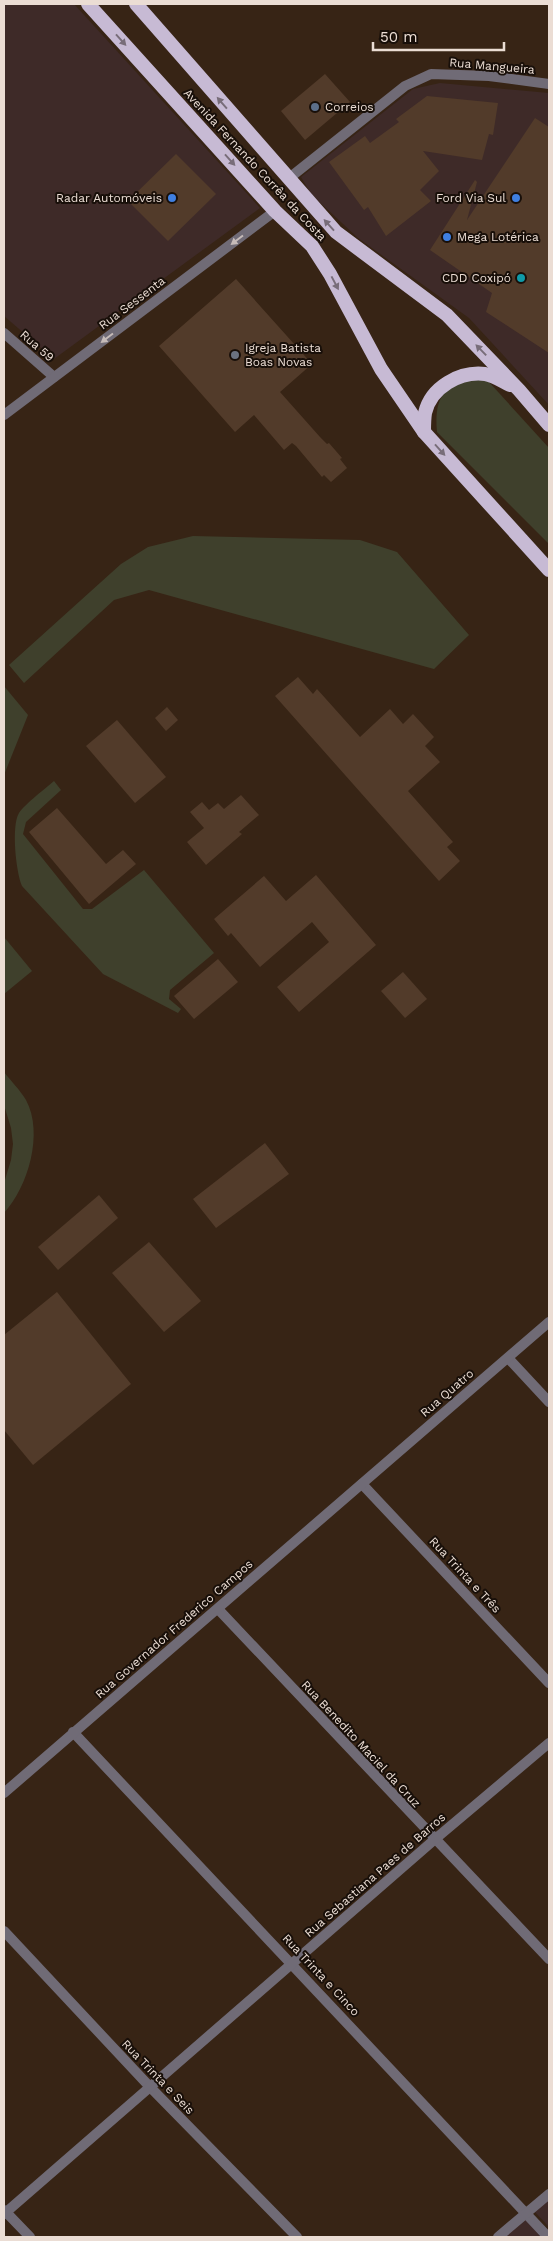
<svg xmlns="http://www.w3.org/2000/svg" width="553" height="2241" font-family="'Work Sans',sans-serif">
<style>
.commercial{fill:#3e2a28}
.green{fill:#3f402c}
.building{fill:#523b2a}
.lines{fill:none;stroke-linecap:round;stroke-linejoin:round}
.minor{stroke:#706b76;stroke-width:10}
.trunk{stroke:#c7bad4;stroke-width:14}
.oneway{fill:#786d79}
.oneway2{fill:#c6bbb8}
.service-dot{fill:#5c6f8a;stroke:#180f09;stroke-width:2}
.shop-dot{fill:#3f7fe0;stroke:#180f09;stroke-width:2}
.culture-dot{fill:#0f9aa8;stroke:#180f09;stroke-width:2}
.worship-dot{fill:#6b7280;stroke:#180f09;stroke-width:2}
.labels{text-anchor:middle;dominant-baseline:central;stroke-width:4;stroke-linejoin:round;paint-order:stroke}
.street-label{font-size:12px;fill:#ebddd4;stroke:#180f09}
.poi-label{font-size:12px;fill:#ebddd4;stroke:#180f09;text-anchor:start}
</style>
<rect width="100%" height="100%" fill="#372415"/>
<g class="commercial">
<path d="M 4,4 L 74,4 L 260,208 L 54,359 L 4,316 Z"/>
<path d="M 440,83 L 549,93 L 549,405 L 469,318 L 358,238 L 311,194 L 301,177 L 413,89 Z"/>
<path d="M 549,2198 L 549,2227 L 534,2211 Z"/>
<path d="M 528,2218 L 546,2237 L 505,2237 Z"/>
</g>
<g class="green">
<path d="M 473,377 L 489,382 L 549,448 L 549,544 L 437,432 C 434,400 442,386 473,377 Z"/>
<path d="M 193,536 L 360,540 L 397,552 L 469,635 L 434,669 L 149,590 L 114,600 L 24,683 L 9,665 L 121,564 L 148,547 Z"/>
<path d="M 4,686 L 28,715 L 4,775 Z"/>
<path d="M 54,781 L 61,790 L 26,822 L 23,834 L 83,909 L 92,909 L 144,870 L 214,953 L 170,990 L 169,999 L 181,1009 L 178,1013 L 103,974 L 22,886 C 16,872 11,826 19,813 C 26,803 45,789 54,781 Z"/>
<path d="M 4,937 L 32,971 L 4,994 Z"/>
<path d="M 4,1072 C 11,1081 20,1090 26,1100 C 44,1133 28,1187 4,1213 L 4,1183 L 11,1160 L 13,1144 L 11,1128 L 4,1105 Z"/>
</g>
<g class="building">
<path d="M 325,74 L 350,102 L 305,140 L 281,111 Z"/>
<path d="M 427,96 L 498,103 L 493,135 L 489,134 L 482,160 L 423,151 L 439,171 L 420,190 L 431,201 L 386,236 L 368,207 L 364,210 L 329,162 L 365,136 L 370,143 L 399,122 L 396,119 Z"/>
<path d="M 535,118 L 549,127 L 549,353 L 486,312 L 492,293 L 430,250 L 475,180 L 477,182 L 467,220 Z"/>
<path d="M 176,154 L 216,194 L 168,241 L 128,201 Z"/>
<path d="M 236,279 L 312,364 L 280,392 L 320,437 L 327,444 L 329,443 L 342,458 L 340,459 L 347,468 L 331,482 L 324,475 L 322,477 L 296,446 L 292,443 L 284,450 L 254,415 L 235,432 L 159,346 Z"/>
<path d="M 298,677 L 313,694 L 317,689 L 360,737 L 390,709 L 403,724 L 413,714 L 434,737 L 425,746 L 440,762 L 408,791 L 453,842 L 447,847 L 460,861 L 439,881 L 275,696 Z"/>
<path d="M 167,707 L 178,720 L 166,731 L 155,718 Z"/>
<path d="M 117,720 L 166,777 L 135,803 L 86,746 Z"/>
<path d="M 241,795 L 259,815 L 239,832 L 242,834 L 206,865 L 187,842 L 204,828 L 190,812 L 202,802 L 209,810 L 218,803 L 224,809 Z"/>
<path d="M 57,808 L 106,864 L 123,850 L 136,864 L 89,904 L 29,832 Z"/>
<path d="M 316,875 L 376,945 L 299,1012 L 277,987 L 329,942 L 312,922 L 260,967 L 231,933 L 228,936 L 214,919 L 264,876 L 286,901 Z"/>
<path d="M 218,959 L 238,982 L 194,1019 L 174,996 Z"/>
<path d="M 403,972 L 427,999 L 405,1018 L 381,991 Z"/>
<path d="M 265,1143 L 289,1174 L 216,1228 L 193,1199 Z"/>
<path d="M 99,1195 L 118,1218 L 58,1270 L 38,1247 Z"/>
<path d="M 149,1242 L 201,1301 L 164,1332 L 112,1273 Z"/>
<path d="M 57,1292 L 131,1384 L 33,1465 L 4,1430 L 4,1335 Z"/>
</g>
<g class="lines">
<g class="minor">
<path d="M 288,179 L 405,86 L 431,74 L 489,76 L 549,84"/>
<path d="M 4,333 L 54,377"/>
<path d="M 4,415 L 275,211"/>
<path d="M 508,1358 L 549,1402"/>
<path d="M 362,1484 L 549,1683"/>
<path d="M 218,1609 L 549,1959"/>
<path d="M 73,1732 L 548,2237"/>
<path d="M 4,1793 L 549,1322"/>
<path d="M 4,1931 L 150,2087 L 297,2237"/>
<path d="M 4,2210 L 30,2237"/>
<path d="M 4,2214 L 434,1840 L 549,1743"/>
<path d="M 498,2237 L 549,2194"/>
</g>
<g class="trunk">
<path d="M 88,4 L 275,211 L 312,246 L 330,274 L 381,369 L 424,432 L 549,570"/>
<path d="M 136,4 L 336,232 L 447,315 L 519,390 L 549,425"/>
<path d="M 424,432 C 424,426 424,419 425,413 C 431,387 460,371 485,374 C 493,375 502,381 510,385"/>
</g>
</g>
<defs><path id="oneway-solid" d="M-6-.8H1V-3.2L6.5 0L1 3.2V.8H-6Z" transform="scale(1.25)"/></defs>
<g class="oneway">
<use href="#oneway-solid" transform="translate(121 40) rotate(48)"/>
<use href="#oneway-solid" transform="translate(222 103) rotate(-131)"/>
<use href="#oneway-solid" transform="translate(230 160) rotate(48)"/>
<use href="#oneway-solid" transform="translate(329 225) rotate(-132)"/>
<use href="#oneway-solid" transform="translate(335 283) rotate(62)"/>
<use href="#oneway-solid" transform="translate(481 350) rotate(-134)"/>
<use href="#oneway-solid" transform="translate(440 450) rotate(48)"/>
</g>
<g class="oneway2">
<use href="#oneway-solid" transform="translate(237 240) rotate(143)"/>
<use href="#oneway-solid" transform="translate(107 338) rotate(143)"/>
</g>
<circle class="service-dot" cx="315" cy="107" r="5"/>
<g class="shop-dot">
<circle cx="172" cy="198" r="5"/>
<circle cx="516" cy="198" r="5"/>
<circle cx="447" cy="237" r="5"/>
</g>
<circle class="culture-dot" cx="521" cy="278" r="5"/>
<circle class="worship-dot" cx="235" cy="355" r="5"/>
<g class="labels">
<g class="street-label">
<text transform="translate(492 66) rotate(5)">Rua Mangueira</text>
<text transform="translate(255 165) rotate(47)">Avenida Fernando Corrêa da Costa</text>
<text transform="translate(132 303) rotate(-37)">Rua Sessenta</text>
<text transform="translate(37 346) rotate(41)">Rua 59</text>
<text transform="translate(447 1393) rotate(-41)">Rua Quatro</text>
<text transform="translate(465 1575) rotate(47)">Rua Trinta e Três</text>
<text transform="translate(174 1629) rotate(-41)">Rua Governador Frederico Campos</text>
<text transform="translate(361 1744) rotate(47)">Rua Benedito Maciel da Cruz</text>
<text transform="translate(375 1875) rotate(-41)">Rua Sebastiana Paes de Barros</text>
<text transform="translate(321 1975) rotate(47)">Rua Trinta e Cinco</text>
<text transform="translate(158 2077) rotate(46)">Rua Trinta e Seis</text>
</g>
<g class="poi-label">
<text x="325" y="107">Correios</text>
<text x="162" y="198" text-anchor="end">Radar Automóveis</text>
<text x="506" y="198" text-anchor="end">Ford Via Sul</text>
<text x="457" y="237">Mega Lotérica</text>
<text x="511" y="278" text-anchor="end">CDD Coxipó</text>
<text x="245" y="348">Igreja Batista<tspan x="245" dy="14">Boas Novas</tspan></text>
</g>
</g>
<rect width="553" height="2241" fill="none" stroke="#ebddd4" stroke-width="10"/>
<path d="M373 42v8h131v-8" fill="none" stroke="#ebddd4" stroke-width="2.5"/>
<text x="380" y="42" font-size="15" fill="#ebddd4" stroke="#180f09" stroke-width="4" paint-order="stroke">50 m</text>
</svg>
